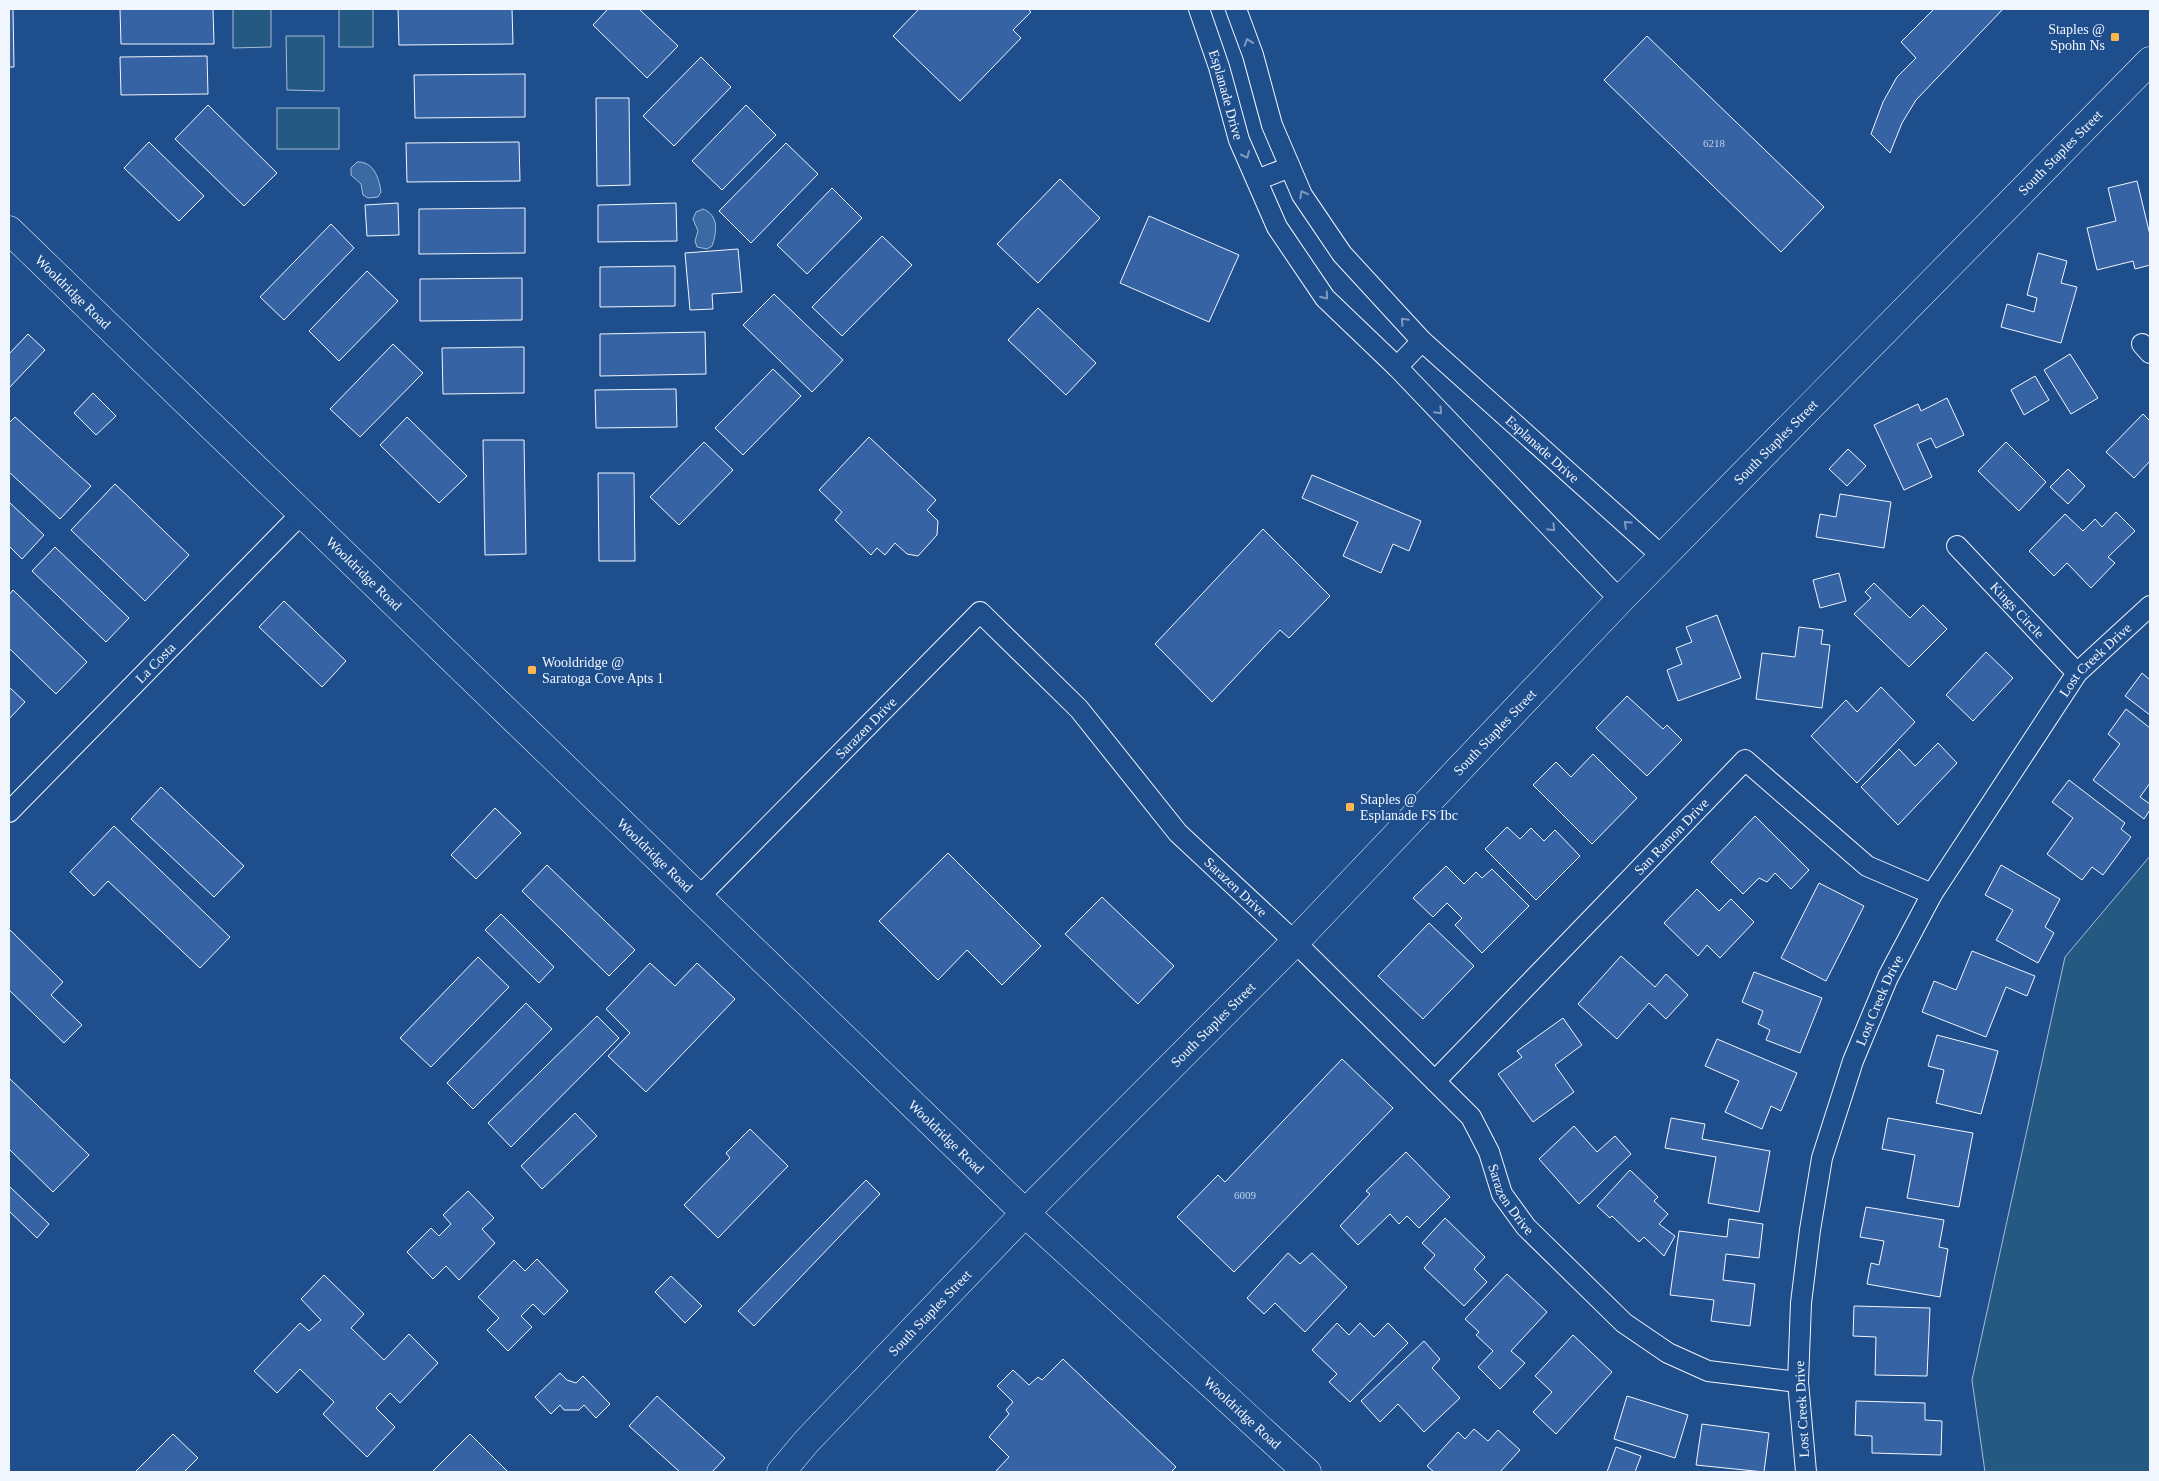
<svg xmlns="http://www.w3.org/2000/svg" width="2159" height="1481" font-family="'Times New Roman',serif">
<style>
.green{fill:#245a82;stroke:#a8bbd7}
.water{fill:#3b69a3;stroke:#a8bbd7}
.building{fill:#3563a3;stroke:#f2f6ff}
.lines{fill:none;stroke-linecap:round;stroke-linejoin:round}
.street-casing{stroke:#f2f6ff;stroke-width:22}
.secondary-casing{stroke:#f2f6ff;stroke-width:29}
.primary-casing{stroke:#f2f6ff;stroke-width:29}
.street{stroke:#1f4e8c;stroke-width:20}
.secondary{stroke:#1f4e8c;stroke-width:28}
.primary{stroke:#1f4e8c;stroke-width:28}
.oneway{stroke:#7e9ac0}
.poi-dot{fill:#ffb74d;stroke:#1f4e8c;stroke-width:2}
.labels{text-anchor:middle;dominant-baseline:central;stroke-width:4;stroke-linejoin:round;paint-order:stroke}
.number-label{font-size:11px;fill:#c3d1e8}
.poi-label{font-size:14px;fill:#f2f6ff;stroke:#1f4e8c;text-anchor:start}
.street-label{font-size:14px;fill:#f2f6ff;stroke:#1f4e8c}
</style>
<rect width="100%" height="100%" fill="#1f4e8c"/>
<g class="green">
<path d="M 233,9 L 271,9 L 271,47 L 233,48 Z"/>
<rect x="339" y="9" width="34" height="38"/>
<path d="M 286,36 L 324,36 L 324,91 L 287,90 Z"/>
<rect x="277" y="108" width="62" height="41"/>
<path d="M 2150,856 L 2150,1472 L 1985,1472 L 1972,1380 L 2065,957 Z"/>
</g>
<g class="water">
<path d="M 357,162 C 373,161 379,177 381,192 L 378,197 L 368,198 L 363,195 L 361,184 L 351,175 L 351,168 Z"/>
<path d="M 703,209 C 719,215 717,232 712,246 L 707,249 L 697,247 L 695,241 L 698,231 L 693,219 L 696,212 Z"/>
</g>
<g class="building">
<path d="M 9,9 L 13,9 L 14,67 L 9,67 Z"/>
<path d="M 120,9 L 213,9 L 214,44 L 121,44 Z"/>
<path d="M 398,9 L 512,9 L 513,44 L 399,45 Z"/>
<path d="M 608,9 L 639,9 L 678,46 L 647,78 L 593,25 Z"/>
<path d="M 919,9 L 1028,9 L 1031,12 L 1013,30 L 1021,38 L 960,101 L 893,36 Z"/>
<path d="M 1934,9 L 2003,9 L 1916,100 L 1902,123 L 1890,153 L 1871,134 L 1883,102 L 1897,77 L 1916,58 L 1901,42 Z"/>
<path d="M 1647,36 L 1824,207 L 1781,252 L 1604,80 Z"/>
<path d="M 207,56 L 208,94 L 121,95 L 120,57 Z"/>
<path d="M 701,57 L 731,87 L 674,146 L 643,116 Z"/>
<path d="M 525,74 L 525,117 L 415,118 L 414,75 Z"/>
<path d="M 596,98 L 629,98 L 630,185 L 597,186 Z"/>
<path d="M 208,105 L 277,173 L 244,206 L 175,139 Z"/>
<path d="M 746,105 L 776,135 L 722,190 L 692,161 Z"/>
<path d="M 149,142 L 204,196 L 179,221 L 124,168 Z"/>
<path d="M 519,142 L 520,181 L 407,182 L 406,143 Z"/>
<path d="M 786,143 L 818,174 L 751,243 L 719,211 Z"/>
<path d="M 1060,179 L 1100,218 L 1038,283 L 997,244 Z"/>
<path d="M 2137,181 L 2150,235 L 2150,265 L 2135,269 L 2133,261 L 2097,270 L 2087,228 L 2116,221 L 2108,188 Z"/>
<path d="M 832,188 L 862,218 L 807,274 L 777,245 Z"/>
<path d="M 398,203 L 399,235 L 367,236 L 365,205 Z"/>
<path d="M 676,203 L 677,241 L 598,242 L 598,205 Z"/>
<path d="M 525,208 L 525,253 L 419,254 L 419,209 Z"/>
<path d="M 1149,216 L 1239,255 L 1209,322 L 1120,283 Z"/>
<path d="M 331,224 L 354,248 L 284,320 L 260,297 Z"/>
<path d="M 882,236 L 912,265 L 842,336 L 812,307 Z"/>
<path d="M 738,249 L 742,292 L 712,294 L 713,309 L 690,310 L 685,253 Z"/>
<path d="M 2038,253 L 2067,261 L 2061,283 L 2077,287 L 2061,343 L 2001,327 L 2007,304 L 2034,312 L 2037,298 L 2027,295 Z"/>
<path d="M 675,266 L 675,306 L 600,307 L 600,267 Z"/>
<path d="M 367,271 L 398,301 L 339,361 L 309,331 Z"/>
<path d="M 522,278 L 522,320 L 420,321 L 420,279 Z"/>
<path d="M 774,294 L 843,360 L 812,392 L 743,325 Z"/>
<path d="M 1038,308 L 1096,363 L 1066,395 L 1008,340 Z"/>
<path d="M 705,332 L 706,374 L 600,376 L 600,334 Z"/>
<path d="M 28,334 L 45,350 L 9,388 L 9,354 Z"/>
<path d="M 393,344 L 423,373 L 360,437 L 330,409 Z"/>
<path d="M 524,347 L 524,393 L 443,394 L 442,348 Z"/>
<path d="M 2070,354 L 2098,398 L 2071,414 L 2044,370 Z"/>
<path d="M 773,369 L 801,396 L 743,455 L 715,428 Z"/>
<path d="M 2035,376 L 2049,400 L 2024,415 L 2011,390 Z"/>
<path d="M 676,389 L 677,427 L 596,428 L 595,390 Z"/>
<path d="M 93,393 L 116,416 L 96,435 L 74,413 Z"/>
<path d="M 1947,398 L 1964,435 L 1936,448 L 1931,438 L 1917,444 L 1932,477 L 1904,490 L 1874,425 L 1918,404 L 1921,411 Z"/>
<path d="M 2143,414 L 2150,421 L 2150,461 L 2134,478 L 2106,452 Z"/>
<path d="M 15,417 L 91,486 L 60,519 L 9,472 L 9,423 Z"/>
<path d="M 407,417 L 467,476 L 439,503 L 380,445 Z"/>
<path d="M 869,437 L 936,500 L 927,510 L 938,521 L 937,535 L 918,556 L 907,554 L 895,543 L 885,555 L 877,548 L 871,555 L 835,520 L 842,512 L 819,490 Z"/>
<path d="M 483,440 L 524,440 L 526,554 L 485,555 Z"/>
<path d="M 704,442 L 733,470 L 679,525 L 650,497 Z"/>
<path d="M 2006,442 L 2046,482 L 2019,511 L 1978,471 Z"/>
<path d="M 1848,449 L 1866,466 L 1847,486 L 1829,469 Z"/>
<path d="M 2068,469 L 2085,486 L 2068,504 L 2050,487 Z"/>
<path d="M 598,473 L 634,473 L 635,561 L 599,561 Z"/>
<path d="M 1312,475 L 1421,521 L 1409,551 L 1393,544 L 1381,573 L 1343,556 L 1358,522 L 1302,498 Z"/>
<path d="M 115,484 L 189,555 L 145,601 L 71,530 Z"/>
<path d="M 1840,494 L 1891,502 L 1884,548 L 1816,537 L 1820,514 L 1836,517 Z"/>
<path d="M 9,502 L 44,535 L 22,559 L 9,546 Z"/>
<path d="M 2116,512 L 2135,531 L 2108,557 L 2115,563 L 2091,588 L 2067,563 L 2054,576 L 2029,551 L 2065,514 L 2083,531 L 2095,519 L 2102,527 Z"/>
<path d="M 1263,529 L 1330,596 L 1289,638 L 1280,630 L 1212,702 L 1155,644 Z"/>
<path d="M 55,547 L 129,618 L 106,642 L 32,571 Z"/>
<path d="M 1839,573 L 1846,601 L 1820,608 L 1813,580 Z"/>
<path d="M 1874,583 L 1910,618 L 1923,605 L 1947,629 L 1909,667 L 1854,614 L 1871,598 L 1865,592 Z"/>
<path d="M 13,590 L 87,662 L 56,694 L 9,648 L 9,595 Z"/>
<path d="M 284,601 L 346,661 L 322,687 L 259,627 Z"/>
<path d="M 1717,615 L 1741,678 L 1678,701 L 1667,670 L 1682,664 L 1676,648 L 1692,642 L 1686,627 Z"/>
<path d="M 1799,627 L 1823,630 L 1821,644 L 1830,645 L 1822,708 L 1756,699 L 1762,653 L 1795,657 Z"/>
<path d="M 1986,652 L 2013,678 L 1973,721 L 1946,695 Z"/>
<path d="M 2142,673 L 2150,680 L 2150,715 L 2125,696 Z"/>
<path d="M 9,687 L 25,702 L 9,719 Z"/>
<path d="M 1881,687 L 1915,722 L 1857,783 L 1811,736 L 1846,700 L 1857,712 Z"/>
<path d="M 1627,696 L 1663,729 L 1667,725 L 1682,740 L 1647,776 L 1596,728 Z"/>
<path d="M 2126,709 L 2150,728 L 2150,783 L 2140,797 L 2150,804 L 2150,810 L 2144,819 L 2093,780 L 2120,744 L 2108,734 Z"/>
<path d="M 1938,743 L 1957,763 L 1898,825 L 1861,787 L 1899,749 L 1915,766 Z"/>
<path d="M 1593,754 L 1637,798 L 1592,844 L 1533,785 L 1556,762 L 1571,777 Z"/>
<path d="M 2069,780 L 2125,823 L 2121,829 L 2131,837 L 2103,875 L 2092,867 L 2082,880 L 2047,854 L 2073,818 L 2052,802 Z"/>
<path d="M 161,787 L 244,866 L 214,897 L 131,819 Z"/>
<path d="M 495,808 L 521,833 L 476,879 L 451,855 Z"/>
<path d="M 1755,816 L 1809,870 L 1791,889 L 1775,873 L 1767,882 L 1759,878 L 1743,894 L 1711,862 Z"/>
<path d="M 114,826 L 230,937 L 200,968 L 108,881 L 94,896 L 70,872 Z"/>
<path d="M 1507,827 L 1520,839 L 1531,828 L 1544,841 L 1555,830 L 1580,856 L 1536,900 L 1485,849 Z"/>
<path d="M 948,853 L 1041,946 L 1002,985 L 967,950 L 938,980 L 879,921 Z"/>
<path d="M 547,865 L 635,950 L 609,976 L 522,891 Z"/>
<path d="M 2001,865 L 2060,899 L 2045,927 L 2054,933 L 2038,963 L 1996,940 L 2013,910 L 1985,895 Z"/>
<path d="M 1446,866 L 1464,884 L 1476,872 L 1482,878 L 1492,869 L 1529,906 L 1482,953 L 1455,925 L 1462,918 L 1447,903 L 1433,917 L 1413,898 Z"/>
<path d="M 1819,883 L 1864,906 L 1826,981 L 1781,958 Z"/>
<path d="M 1697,889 L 1719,911 L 1731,899 L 1754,922 L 1720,958 L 1707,945 L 1698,956 L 1664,923 Z"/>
<path d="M 1102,897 L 1174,966 L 1138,1004 L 1065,934 Z"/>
<path d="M 501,914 L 554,967 L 539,983 L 485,930 Z"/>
<path d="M 1429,923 L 1474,966 L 1423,1019 L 1378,976 Z"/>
<path d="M 9,929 L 63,982 L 51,995 L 82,1025 L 64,1043 L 9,990 Z"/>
<path d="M 1972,951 L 2035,976 L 2027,996 L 2006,987 L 1986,1037 L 1922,1012 L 1934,981 L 1956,990 Z"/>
<path d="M 1621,956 L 1655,987 L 1666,974 L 1688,995 L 1666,1019 L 1649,1003 L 1617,1039 L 1578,1004 Z"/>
<path d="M 478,957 L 509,987 L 431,1067 L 400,1038 Z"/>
<path d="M 650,963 L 675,986 L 697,963 L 735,999 L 646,1092 L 608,1056 L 630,1033 L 606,1009 Z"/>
<path d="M 1754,972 L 1822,998 L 1800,1053 L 1766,1040 L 1770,1030 L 1758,1024 L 1763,1011 L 1742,1002 Z"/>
<path d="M 526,1003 L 552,1029 L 473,1109 L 447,1083 Z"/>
<path d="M 597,1016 L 619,1038 L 511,1147 L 488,1123 Z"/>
<path d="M 1563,1018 L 1582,1045 L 1555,1065 L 1574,1092 L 1533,1122 L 1498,1074 L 1522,1057 L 1517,1051 Z"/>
<path d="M 1937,1035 L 1998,1051 L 1981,1114 L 1936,1103 L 1944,1070 L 1928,1066 Z"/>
<path d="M 1717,1039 L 1797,1073 L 1781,1111 L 1771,1106 L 1762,1129 L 1725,1112 L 1739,1081 L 1705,1066 Z"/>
<path d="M 1342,1059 L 1393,1108 L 1234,1272 L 1177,1217 L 1218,1175 L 1225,1182 Z"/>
<path d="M 9,1078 L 89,1155 L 53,1192 L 9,1149 Z"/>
<path d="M 575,1113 L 597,1136 L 542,1189 L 521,1166 Z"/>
<path d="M 1671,1118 L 1705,1124 L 1702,1139 L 1770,1151 L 1759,1212 L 1708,1203 L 1716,1157 L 1665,1148 Z"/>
<path d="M 1888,1118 L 1973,1133 L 1959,1207 L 1907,1198 L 1915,1155 L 1882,1149 Z"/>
<path d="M 1574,1126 L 1597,1152 L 1615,1136 L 1631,1154 L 1579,1204 L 1539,1159 Z"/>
<path d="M 750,1129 L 788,1166 L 718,1238 L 684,1205 L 730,1158 L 726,1153 Z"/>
<path d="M 1406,1152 L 1450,1197 L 1419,1228 L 1407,1216 L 1399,1224 L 1390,1214 L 1358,1245 L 1340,1226 L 1370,1194 L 1366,1191 Z"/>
<path d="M 1630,1170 L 1658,1197 L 1654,1201 L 1668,1214 L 1659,1224 L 1675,1236 L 1664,1256 L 1644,1237 L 1639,1242 L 1612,1216 L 1610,1218 L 1597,1206 Z"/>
<path d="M 866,1180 L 880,1194 L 754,1326 L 738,1311 Z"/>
<path d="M 9,1186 L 49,1224 L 37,1238 L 9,1211 Z"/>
<path d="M 468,1191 L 494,1218 L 482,1229 L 495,1243 L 459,1280 L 446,1266 L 433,1279 L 407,1252 L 431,1228 L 439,1236 L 451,1224 L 443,1215 Z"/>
<path d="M 1866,1207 L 1944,1220 L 1939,1247 L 1948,1249 L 1940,1297 L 1867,1284 L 1871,1263 L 1879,1265 L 1884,1241 L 1860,1237 Z"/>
<path d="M 1445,1218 L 1485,1257 L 1474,1269 L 1487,1282 L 1464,1306 L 1424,1268 L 1435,1255 L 1422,1243 Z"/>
<path d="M 1729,1219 L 1763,1224 L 1759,1258 L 1726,1254 L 1723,1280 L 1755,1284 L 1750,1326 L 1711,1321 L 1714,1300 L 1670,1295 L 1679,1231 L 1727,1237 Z"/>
<path d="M 1288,1253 L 1300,1264 L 1312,1253 L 1347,1287 L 1305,1332 L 1275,1303 L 1264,1314 L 1247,1298 Z"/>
<path d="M 537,1259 L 568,1291 L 544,1315 L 533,1304 L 521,1316 L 532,1327 L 508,1351 L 487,1330 L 499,1318 L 478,1297 L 514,1260 L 525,1271 Z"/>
<path d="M 1507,1274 L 1547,1312 L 1511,1351 L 1525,1363 L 1500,1389 L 1478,1367 L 1493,1351 L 1476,1335 L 1479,1332 L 1465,1319 Z"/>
<path d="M 324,1275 L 364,1314 L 351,1328 L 384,1360 L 409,1334 L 438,1363 L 400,1403 L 390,1393 L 376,1408 L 395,1427 L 367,1457 L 323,1414 L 334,1402 L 300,1369 L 277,1393 L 254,1371 L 300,1323 L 309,1331 L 321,1320 L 301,1299 Z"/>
<path d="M 671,1276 L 702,1306 L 685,1323 L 655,1292 Z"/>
<path d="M 1854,1306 L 1930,1308 L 1927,1376 L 1875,1375 L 1876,1337 L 1853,1336 Z"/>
<path d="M 1337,1323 L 1349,1335 L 1360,1323 L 1374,1337 L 1388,1323 L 1408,1343 L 1350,1402 L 1329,1382 L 1337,1374 L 1312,1350 Z"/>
<path d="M 1573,1335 L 1612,1372 L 1556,1434 L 1533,1412 L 1552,1392 L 1535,1376 Z"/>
<path d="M 1424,1341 L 1440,1359 L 1432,1368 L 1460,1398 L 1424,1432 L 1398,1404 L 1380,1422 L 1361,1401 Z"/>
<path d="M 1063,1359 L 1176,1467 L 1171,1472 L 995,1472 L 1009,1457 L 989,1437 L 1009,1414 L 1006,1410 L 1013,1402 L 997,1386 L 1013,1370 L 1029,1385 L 1038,1377 L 1042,1380 Z"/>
<path d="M 560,1373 L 567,1380 L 576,1383 L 583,1376 L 610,1404 L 596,1418 L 584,1405 L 579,1410 L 564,1410 L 560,1405 L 551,1414 L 535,1397 Z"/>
<path d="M 657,1396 L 725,1458 L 712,1472 L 680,1472 L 629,1426 Z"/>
<path d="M 1627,1396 L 1688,1415 L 1675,1458 L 1614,1439 Z"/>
<path d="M 1856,1401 L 1925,1403 L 1925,1420 L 1942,1421 L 1941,1455 L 1872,1453 L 1872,1436 L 1855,1435 Z"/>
<path d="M 1702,1424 L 1769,1433 L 1764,1472 L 1696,1465 Z"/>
<path d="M 1474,1429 L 1488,1441 L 1498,1430 L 1520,1450 L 1500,1472 L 1434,1472 L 1427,1466 L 1458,1432 L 1465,1439 Z"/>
<path d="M 173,1434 L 198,1458 L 185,1471 L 187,1472 L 135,1472 Z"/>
<path d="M 470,1434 L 508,1472 L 432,1472 Z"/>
<path d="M 1616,1447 L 1641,1456 L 1635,1472 L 1607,1472 Z"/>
</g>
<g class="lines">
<defs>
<g id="street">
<path id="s1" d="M 1199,9 L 1219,67 L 1239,140 L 1277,227 L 1325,298 L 1397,367 L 1620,600"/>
<path id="s2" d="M 1236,9 L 1253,55 L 1272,125 L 1302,195 L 1342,254 L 1422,341 L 1663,557"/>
<path d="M 1257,180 L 1290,167"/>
<path d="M 2142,344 L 2150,353"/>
<path d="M 1397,367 L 1422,341"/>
<path id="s3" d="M 1957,546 L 2077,673"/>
<path id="s4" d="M 9,812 L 301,514"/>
<path id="s5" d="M 698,898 L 980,612 L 1079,709 L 1178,833 L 1295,942 L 1471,1117 L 1489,1152 L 1502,1194 L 1526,1227 L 1624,1323 L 1668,1353 L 1708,1371 L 1798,1382"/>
<path id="s6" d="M 1435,1081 L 1745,760 L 1867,866 L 1932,894"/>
<path id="s7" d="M 1806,1472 L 1798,1382 L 1801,1303 L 1810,1230 L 1822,1158 L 1853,1061 L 1888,977 L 1932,894 L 2077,673 L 2150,606"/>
</g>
<g id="secondary">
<path id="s8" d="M 9,230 L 1025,1213 L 1307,1472"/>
</g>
<g id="primary">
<path id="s9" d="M 781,1472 L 807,1441 L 1025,1213 L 1295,942 L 1620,600 L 2150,61"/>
</g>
</defs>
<use href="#street" class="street-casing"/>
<use href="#secondary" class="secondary-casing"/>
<use href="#primary" class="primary-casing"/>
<use href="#street" class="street"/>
<use href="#secondary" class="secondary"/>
<use href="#primary" class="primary"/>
</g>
<defs><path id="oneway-chevron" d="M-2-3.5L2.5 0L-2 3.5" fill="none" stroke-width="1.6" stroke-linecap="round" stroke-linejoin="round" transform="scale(1.25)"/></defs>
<g class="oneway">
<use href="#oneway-chevron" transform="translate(1248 42) rotate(-109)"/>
<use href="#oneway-chevron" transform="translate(1246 155) rotate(66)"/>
<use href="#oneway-chevron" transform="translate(1303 194) rotate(-118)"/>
<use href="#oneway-chevron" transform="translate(1325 296) rotate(51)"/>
<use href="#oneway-chevron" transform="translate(1404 321) rotate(-133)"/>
<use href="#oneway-chevron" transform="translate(1439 411) rotate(46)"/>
<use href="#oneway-chevron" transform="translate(1627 524) rotate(-138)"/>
<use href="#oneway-chevron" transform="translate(1552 528) rotate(46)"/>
</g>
<g class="poi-dot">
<rect x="2110" y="32" width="10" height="10" rx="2.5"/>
<rect x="527" y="665" width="10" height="10" rx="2.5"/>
<rect x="1345" y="802" width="10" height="10" rx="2.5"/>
</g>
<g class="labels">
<g class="number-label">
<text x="1714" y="143">6218</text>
<text x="1245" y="1195">6009</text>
</g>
<g class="poi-label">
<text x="2105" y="29" text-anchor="end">Staples @<tspan x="2105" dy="16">Spohn Ns</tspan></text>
<text x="542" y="662">Wooldridge @<tspan x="542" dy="16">Saratoga Cove Apts 1</tspan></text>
<text x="1360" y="799">Staples @<tspan x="1360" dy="16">Esplanade FS Ibc</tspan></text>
</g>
<g class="street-label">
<text stroke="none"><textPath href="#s1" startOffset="90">Esplanade Drive</textPath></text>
<text stroke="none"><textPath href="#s9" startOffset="1838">South Staples Street</textPath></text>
<text stroke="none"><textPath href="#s8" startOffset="89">Wooldridge Road</textPath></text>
<text stroke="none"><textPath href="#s9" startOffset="1432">South Staples Street</textPath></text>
<text stroke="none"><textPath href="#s2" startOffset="549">Esplanade Drive</textPath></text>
<text stroke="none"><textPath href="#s8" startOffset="494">Wooldridge Road</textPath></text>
<text stroke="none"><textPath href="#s3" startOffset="88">Kings Circle</textPath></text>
<text stroke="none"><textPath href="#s7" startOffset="889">Lost Creek Drive</textPath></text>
<text stroke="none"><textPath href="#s4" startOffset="209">La Costa</textPath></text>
<text stroke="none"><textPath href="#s5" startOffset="239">Sarazen Drive</textPath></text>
<text stroke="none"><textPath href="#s9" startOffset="1028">South Staples Street</textPath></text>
<text stroke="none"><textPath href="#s6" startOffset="340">San Ramon Drive</textPath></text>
<text stroke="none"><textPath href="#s8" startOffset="899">Wooldridge Road</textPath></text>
<text stroke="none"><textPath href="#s5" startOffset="778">Sarazen Drive</textPath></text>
<text stroke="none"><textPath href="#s7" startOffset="484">Lost Creek Drive</textPath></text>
<text stroke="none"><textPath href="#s9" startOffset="622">South Staples Street</textPath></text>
<text stroke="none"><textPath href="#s8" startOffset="1304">Wooldridge Road</textPath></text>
<text stroke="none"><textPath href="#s5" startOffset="1199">Sarazen Drive</textPath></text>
<text stroke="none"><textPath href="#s9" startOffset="218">South Staples Street</textPath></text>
<text transform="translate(1802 1409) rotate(-93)">Lost Creek Drive</text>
<text stroke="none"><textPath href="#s8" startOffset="1709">Wooldridge Road</textPath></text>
</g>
</g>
<rect width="2159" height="1481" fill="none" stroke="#f2f6ff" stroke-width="20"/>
</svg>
